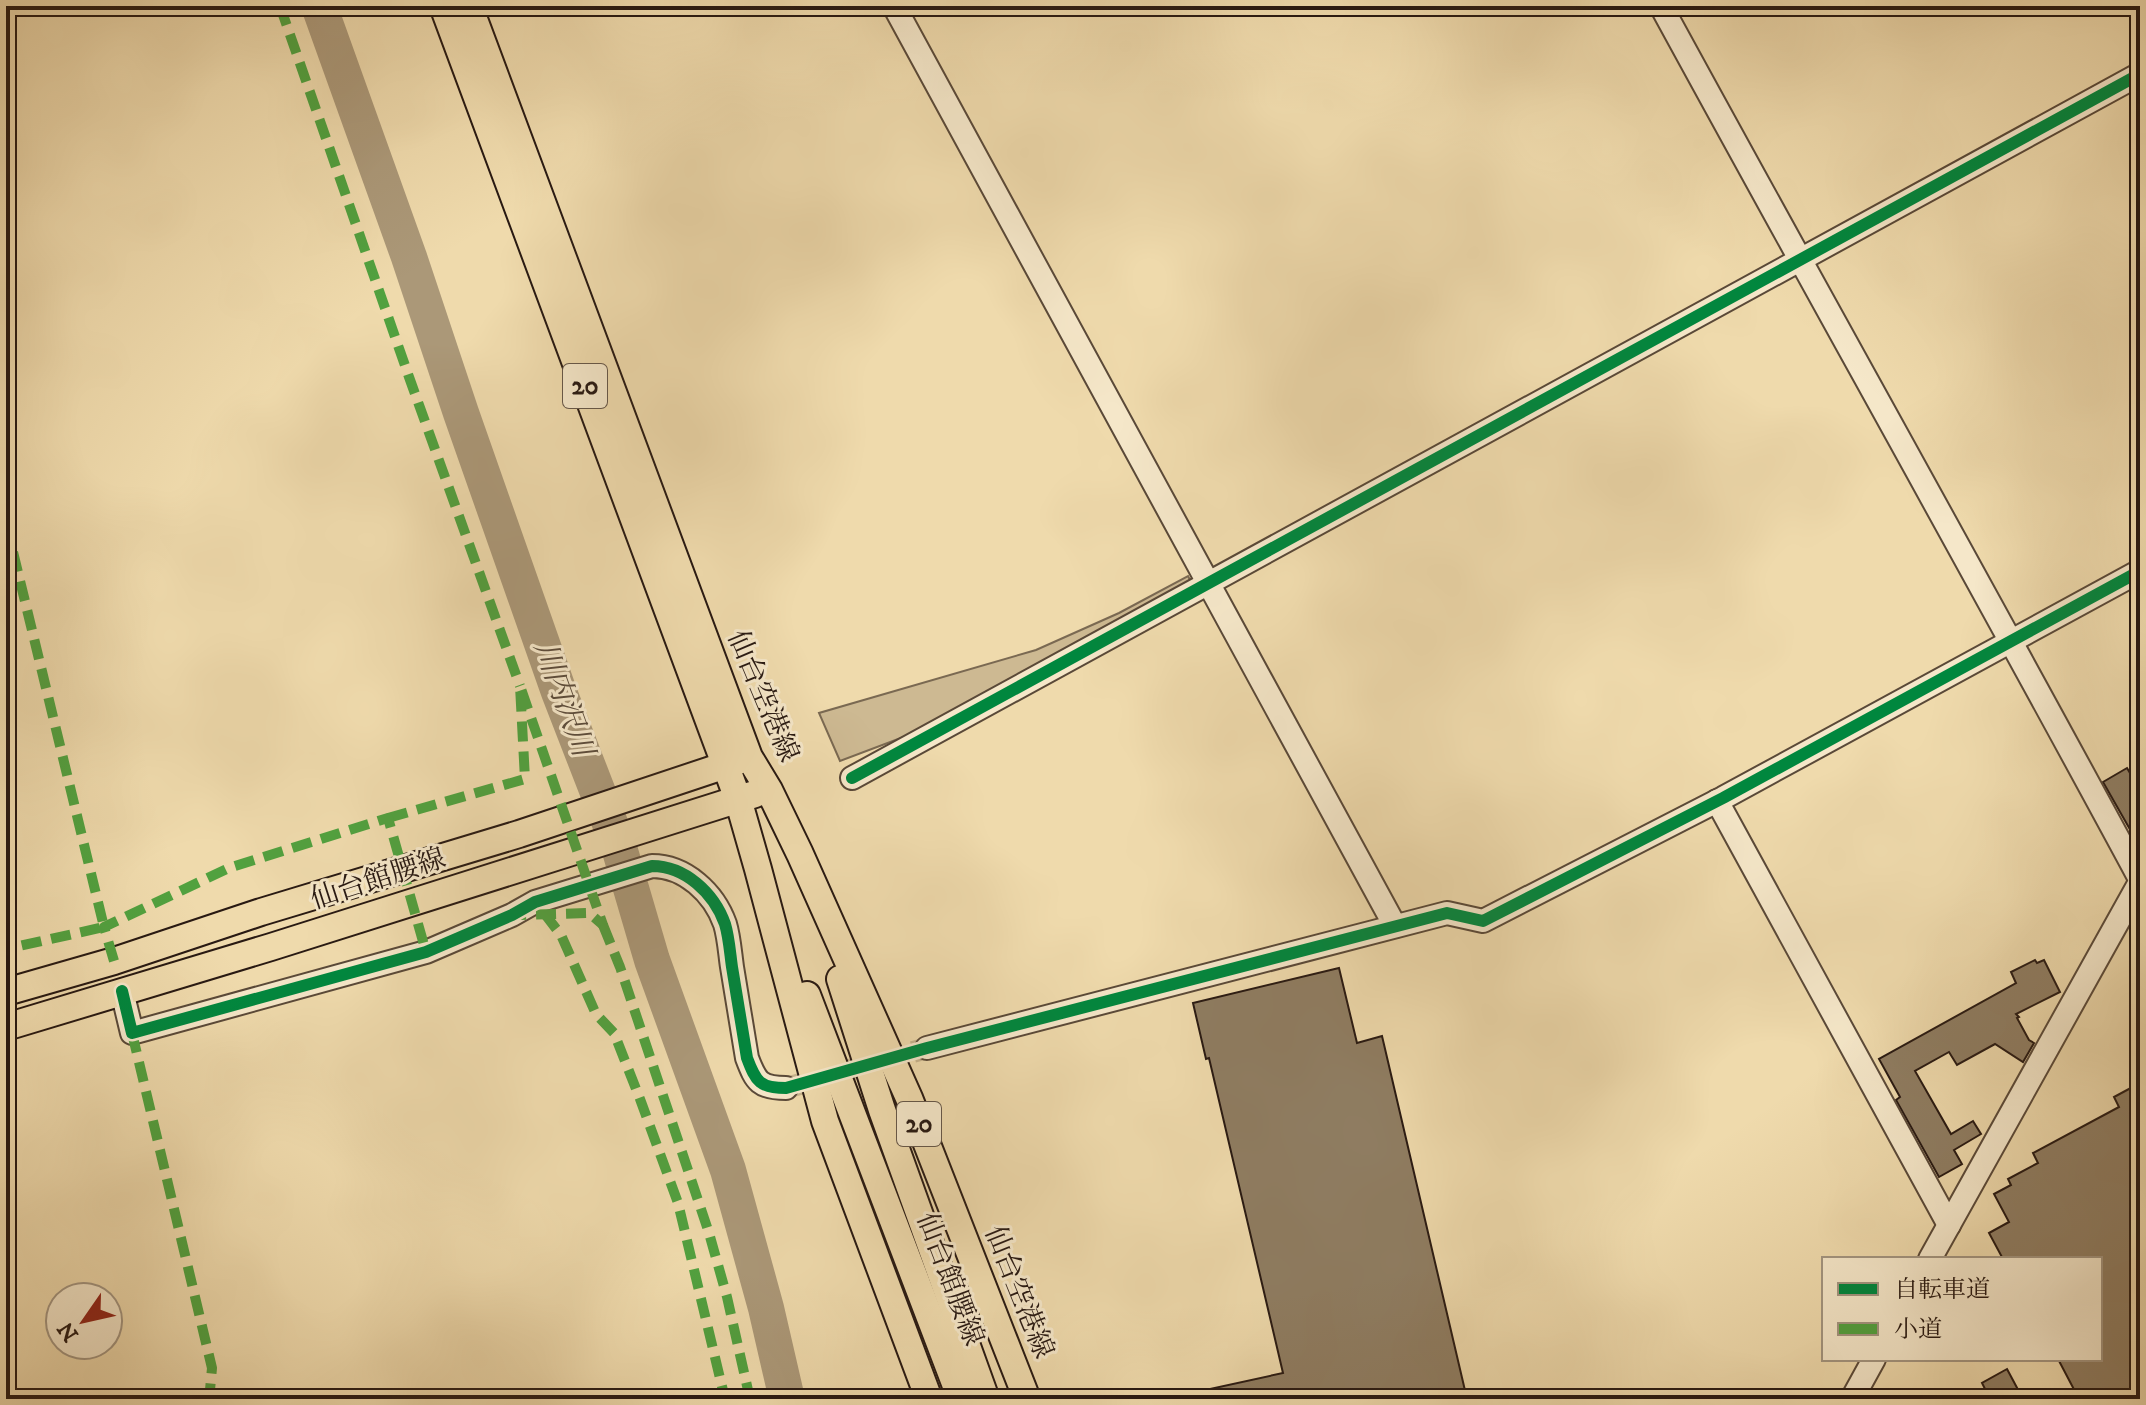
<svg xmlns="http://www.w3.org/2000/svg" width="2146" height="1405" font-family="'IM FELL DW Pica','Noto Serif JP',serif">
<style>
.green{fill:#cdb992;stroke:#7a6952;stroke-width:2}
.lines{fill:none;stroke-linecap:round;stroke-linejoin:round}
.river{stroke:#ab9878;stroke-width:36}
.building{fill:#8f7d62;stroke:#281912;stroke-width:2}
.minor-tunnel{stroke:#c7b38d;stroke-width:22;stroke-dasharray:22 11;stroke-linecap:butt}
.minor-casing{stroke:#5a4938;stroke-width:26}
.major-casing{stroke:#281912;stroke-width:30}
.minor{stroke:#f5e7c9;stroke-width:22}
.major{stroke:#efdaac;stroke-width:26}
.quiet{stroke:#51a13f;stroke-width:10;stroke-dasharray:20 10;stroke-linecap:butt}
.cycleway-casing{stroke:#f5e7c9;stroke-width:17}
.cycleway{stroke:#00873e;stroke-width:12}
.labels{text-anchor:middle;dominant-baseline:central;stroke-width:6;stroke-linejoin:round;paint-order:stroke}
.shield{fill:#f5e7c9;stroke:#665749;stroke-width:2}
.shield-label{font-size:26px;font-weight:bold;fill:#281912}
.street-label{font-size:28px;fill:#281912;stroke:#f5e7c9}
.water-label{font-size:30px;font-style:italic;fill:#5c4c3b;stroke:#f5e7c9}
</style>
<rect width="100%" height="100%" fill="#efdaac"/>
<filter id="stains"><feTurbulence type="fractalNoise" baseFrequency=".0025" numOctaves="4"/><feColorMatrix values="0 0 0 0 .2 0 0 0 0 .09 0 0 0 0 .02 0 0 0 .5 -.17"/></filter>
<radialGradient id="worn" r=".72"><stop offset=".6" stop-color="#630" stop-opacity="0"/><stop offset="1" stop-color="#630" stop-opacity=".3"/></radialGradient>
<path class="green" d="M 1188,576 L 1192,584 L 930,727 L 840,761 L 819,713 L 1036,650 L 1119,613 Z"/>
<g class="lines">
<path class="river" d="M 319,6 L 409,257 L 461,413 L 559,692 L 618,844 L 652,960 L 728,1170 L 766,1308 L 787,1399"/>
</g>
<g class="building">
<path d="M 2127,768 L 2140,790 L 2140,847 L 2103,782 Z"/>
<path d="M 2035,960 L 2037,963 L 2044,960 L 2060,992 L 2016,1014 L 2019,1017 L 2017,1018 L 2029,1040 L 2034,1043 L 2023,1062 L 1995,1044 L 1957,1065 L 1949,1052 L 1915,1071 L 1951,1134 L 1973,1121 L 1981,1134 L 1954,1150 L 1962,1164 L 1939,1177 L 1896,1100 L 1900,1097 L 1879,1059 L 2016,983 L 2011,972 Z"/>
<path d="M 1339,968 L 1357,1043 L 1382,1036 L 1467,1399 L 1196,1399 L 1196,1392 L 1283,1373 L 1209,1058 L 1206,1059 L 1193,1003 Z"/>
<path d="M 2140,1083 L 2140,1399 L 2079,1399 L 2058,1359 L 2100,1359 L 2100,1259 L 2003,1259 L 1989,1233 L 2009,1222 L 1994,1194 L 2011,1185 L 2008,1179 L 2038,1163 L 2033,1153 L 2119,1107 L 2114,1097 Z"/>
<path d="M 2007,1369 L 2023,1399 L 1990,1399 L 1982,1383 Z"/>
</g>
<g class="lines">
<path class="minor-tunnel" d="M 786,1088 L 927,1048"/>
<defs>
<g id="minor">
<path d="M 894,6 L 1395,926"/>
<path d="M 1661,6 C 1820,298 1983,587 2140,879"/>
<path d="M 852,778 L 2140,74"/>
<path d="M 1717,801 L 1949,1225"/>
<path d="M 122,991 L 132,1033 L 426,952 L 512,915 L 535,902 L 652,866 C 685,866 714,893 725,924 C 729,937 730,953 732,967 C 737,997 742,1028 747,1058 C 756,1082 760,1088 786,1088"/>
<path d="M 927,1048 L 1447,913 L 1483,921 L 1723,798 L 2140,571"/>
<path d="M 1930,1259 L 2140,882"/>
<path d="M 1852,1399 L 1874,1359"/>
</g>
<g id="major">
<path d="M 443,6 L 738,799 L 758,869 L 825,1121 L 929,1399"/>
<path d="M 469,6 L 749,757 L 769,790 L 800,854 L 909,1098 L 1027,1399"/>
<path d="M 840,979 L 882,1110 L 986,1399"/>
<path d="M 6,992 L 114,961 L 261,912 L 519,834 L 738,761"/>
<path d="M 807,995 L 961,1399"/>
<path d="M 6,1027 L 271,947 L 755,794"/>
</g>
</defs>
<use href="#minor" class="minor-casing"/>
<use href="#major" class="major-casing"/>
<use href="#minor" class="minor"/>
<use href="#major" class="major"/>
<g class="quiet">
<path d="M 280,6 L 409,377 L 520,686"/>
<path d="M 6,523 L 104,927 L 6,949"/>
<path d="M 388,818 L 525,779 L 520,686 L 603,925 L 589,913 L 520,915"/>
<path d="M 544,913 L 561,935 L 596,1014 L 614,1033 L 640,1099 L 678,1203 L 725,1399"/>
<path d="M 603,925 L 620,967 L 709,1233 L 727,1297 L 750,1399"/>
<path d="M 114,961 L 104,927 L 229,868 L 388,818 L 426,952"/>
<path d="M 132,1033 L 212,1368 L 210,1390"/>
</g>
<defs>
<g id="cycleway">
<path d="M 852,778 L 2140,74"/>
<path d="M 122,991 L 132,1033 L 426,952 L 512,915 L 535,902 L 652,866 C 685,866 714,893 725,924 C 729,937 730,953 732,967 C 737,997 742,1028 747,1058 C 756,1082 760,1088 786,1088 L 927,1048 L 1447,913 L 1483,921 L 1723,798 L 2140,571"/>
</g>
</defs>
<use href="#cycleway" class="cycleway-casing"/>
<use href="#cycleway" class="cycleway"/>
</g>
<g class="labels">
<g class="shield">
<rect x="563" y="364" width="44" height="44" rx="6"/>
<rect x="897" y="1102" width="44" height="44" rx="6"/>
</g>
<g class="shield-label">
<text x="585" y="386">20</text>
<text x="919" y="1124">20</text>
</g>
<g class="street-label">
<text transform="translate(763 696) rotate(67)">仙台空港線</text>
<text transform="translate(378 879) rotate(-18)">仙台館腰線</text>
<text transform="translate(950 1279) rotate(69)">仙台館腰線</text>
<text transform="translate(1019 1292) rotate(68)">仙台空港線</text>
</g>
<g class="water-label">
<text transform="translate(563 699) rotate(70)">川内沢川</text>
</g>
</g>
<rect width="2146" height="1405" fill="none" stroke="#efdaac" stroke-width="32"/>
<rect x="8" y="8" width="2130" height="1389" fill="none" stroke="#281912" stroke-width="4"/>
<rect x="16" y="16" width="2114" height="1373" fill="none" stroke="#281912" stroke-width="2"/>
<rect x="1822" y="1257" width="280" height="104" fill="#f5e7c9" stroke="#a39580" stroke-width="2"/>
<rect x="1838" y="1283" width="40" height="12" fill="#00873e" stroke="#a39580" stroke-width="2"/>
<text x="1894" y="1297" font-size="24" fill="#281912">自転車道</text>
<rect x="1838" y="1323" width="40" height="12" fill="#51a13f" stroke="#a39580" stroke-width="2"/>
<text x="1894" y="1337" font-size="24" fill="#281912">小道</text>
<g transform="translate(84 1321) rotate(236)"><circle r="38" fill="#f5e7c9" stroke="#a39580" stroke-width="2"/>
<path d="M0-6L14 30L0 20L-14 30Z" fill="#8f2418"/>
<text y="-12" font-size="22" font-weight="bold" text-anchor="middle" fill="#281912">N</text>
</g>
<rect width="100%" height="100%" filter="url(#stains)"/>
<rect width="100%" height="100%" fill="url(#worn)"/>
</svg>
